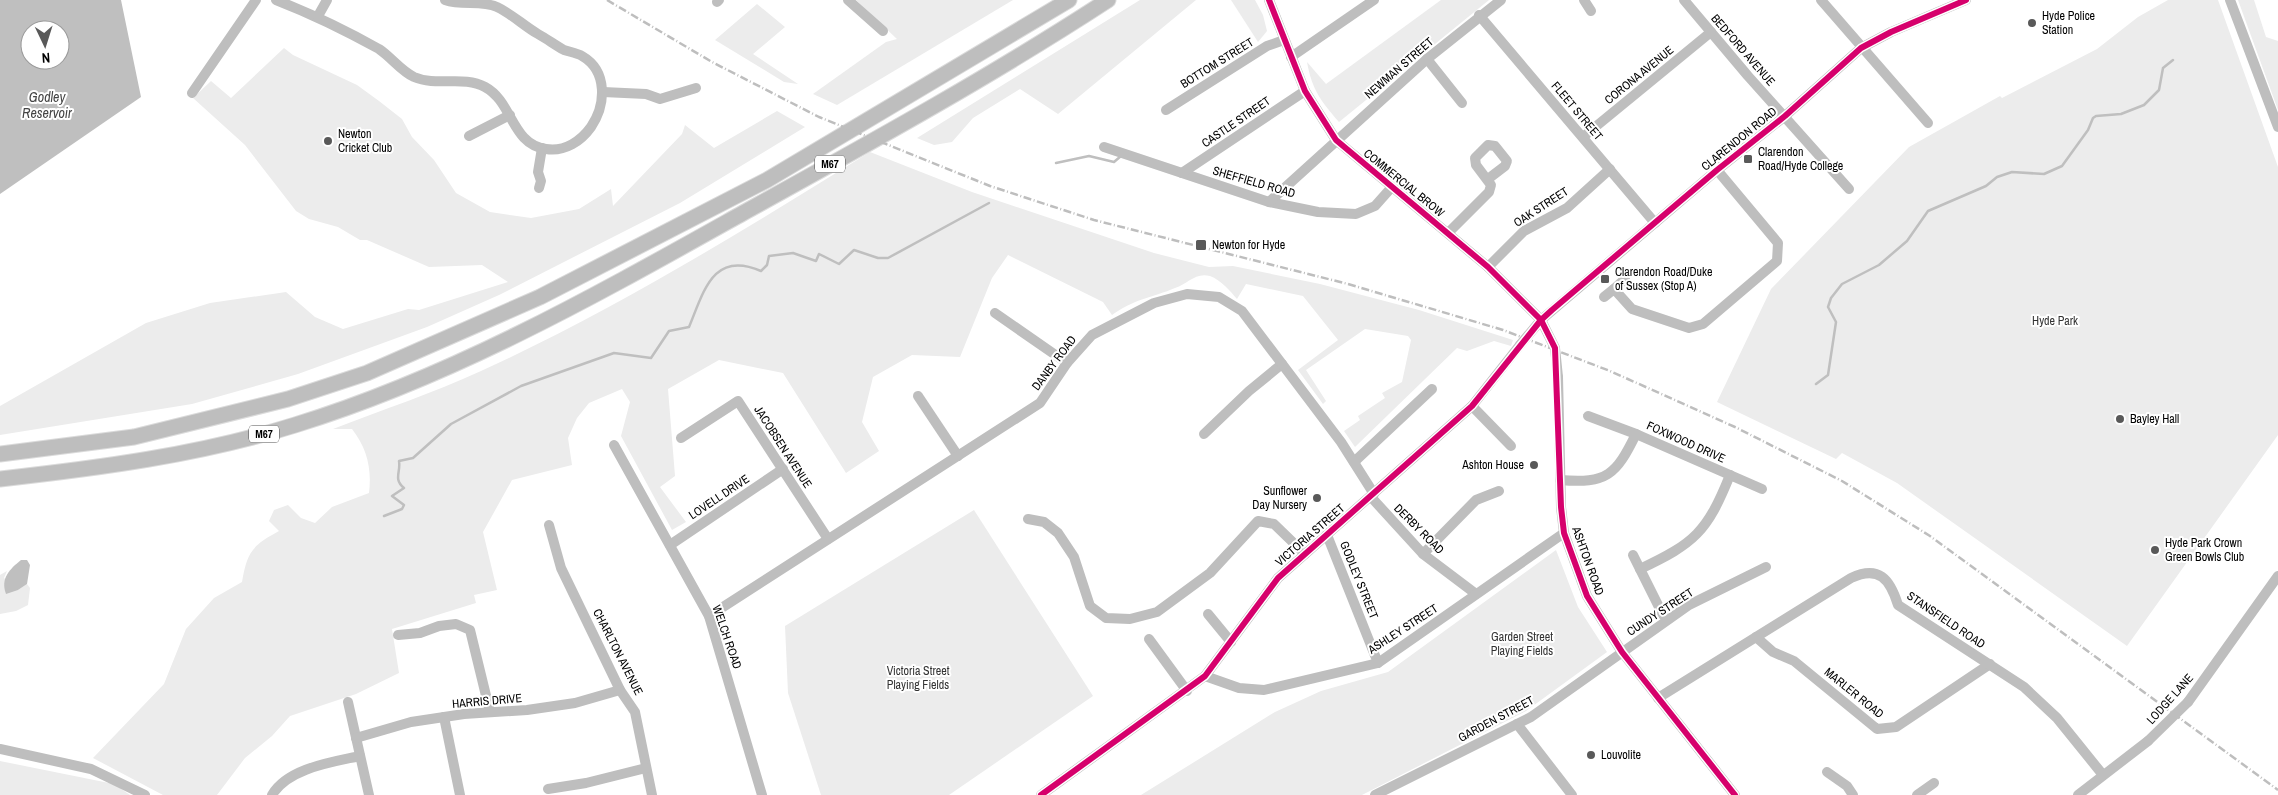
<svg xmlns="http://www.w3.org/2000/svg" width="2278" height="795" font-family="'Archivo Narrow',sans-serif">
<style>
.green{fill:#ececec}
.water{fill:#bfbfbf;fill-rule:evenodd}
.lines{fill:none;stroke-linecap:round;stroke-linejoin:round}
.stream{stroke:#bfbfbf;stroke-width:2.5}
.highway-casing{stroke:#dbdbdb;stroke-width:17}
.minor{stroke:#bebebe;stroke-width:10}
.highway{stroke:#bebebe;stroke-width:15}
.rail{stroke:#bebebe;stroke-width:2.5;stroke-dasharray:8 2.5 1 2.5;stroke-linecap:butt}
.minor-bridge{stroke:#bebebe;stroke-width:10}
.cycleway-casing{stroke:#fff;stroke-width:9}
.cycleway{stroke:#d6006c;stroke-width:6}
.poi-dot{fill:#595959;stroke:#fff;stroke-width:2}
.labels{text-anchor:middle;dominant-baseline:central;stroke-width:4;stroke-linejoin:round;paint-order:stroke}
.shield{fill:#fff;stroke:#4c4c4c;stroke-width:1}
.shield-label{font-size:11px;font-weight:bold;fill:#000}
.poi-label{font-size:12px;fill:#000;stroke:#fff;text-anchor:start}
.street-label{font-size:12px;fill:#000;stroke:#fff}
.park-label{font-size:12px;fill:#333;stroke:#fff}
.water-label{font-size:14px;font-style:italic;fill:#444;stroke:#fff}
</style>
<rect width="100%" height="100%" fill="#fff"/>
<g class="green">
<path d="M 856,0 L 1013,0 L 837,105 L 813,94 L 886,42 L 897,39 Z"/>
<path d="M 1140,0 L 1196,0 L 1058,114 L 1020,89 L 973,118 L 952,142 L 934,145 L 917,138 Z"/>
<path d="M 1231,0 L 1255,0 L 1263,15 L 1267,31 L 1258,42 Z"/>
<path d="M 1441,0 L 1489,0 L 1339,122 C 1321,101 1312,90 1307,62 L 1326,84 Z"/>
<path d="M 2168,0 L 2218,0 L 2278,167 L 2278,435 L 2127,646 L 1897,483 L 1842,453 L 1836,459 L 1717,402 L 1771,289 L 1909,147 L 2000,96 L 2002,98 L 2097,49 L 2138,17 Z"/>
<path d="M 2238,0 L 2254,0 L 2266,37 L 2278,41 L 2278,110 Z"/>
<path d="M 757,4 L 785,27 L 753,54 L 798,84 L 784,82 L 715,40 Z"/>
<path d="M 284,48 L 293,55 L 357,85 L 379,101 L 402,119 L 412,137 L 434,160 L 456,193 L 490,212 L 531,218 L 579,209 L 611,189 L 613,206 L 682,134 L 685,125 L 714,148 L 777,111 L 805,127 L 680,203 L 499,295 L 427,327 L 298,374 L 192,404 L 0,435 L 0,406 L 146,323 L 210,303 L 286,292 L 315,317 L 343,329 L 408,309 L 419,310 L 508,282 L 482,265 L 429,267 L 367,240 L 360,240 L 338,227 L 309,219 L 296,211 L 245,145 L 193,98 L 211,81 L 231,98 Z"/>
<path d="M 870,152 L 972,192 L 1154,253 L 1209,267 L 1233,266 L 1320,284 L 1419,310 L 1513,340 L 1511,346 L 1494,341 L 1467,351 L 1457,348 L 1355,447 L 1344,431 L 1360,420 L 1358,416 L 1385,398 L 1382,393 L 1402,382 L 1411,340 L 1408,336 L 1365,329 L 1306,370 L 1326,401 L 1323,404 L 1298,370 L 1338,340 L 1303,296 L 1246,284 L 1237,299 C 1230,291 1221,280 1210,276 C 1195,272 1188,284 1175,288 C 1151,298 1134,299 1112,315 L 1103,302 L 1008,255 L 992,278 L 960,357 L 912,355 L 873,377 L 862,422 L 879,451 L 846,473 L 783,373 L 719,360 L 668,389 L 675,476 L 660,487 L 686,522 L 672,530 L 621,436 L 630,402 L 622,389 L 589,403 L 577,418 L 568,438 L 572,465 L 512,480 L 483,532 L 497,590 L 474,595 L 476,603 L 392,629 L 399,673 L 356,694 L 290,716 L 272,736 L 245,758 L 217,795 L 163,795 L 93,758 L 164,684 L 186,629 L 214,598 L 242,582 C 247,553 251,546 279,531 L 269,521 L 274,510 L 288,505 L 301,518 L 315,523 L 332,507 L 369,493 C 372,469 367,448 352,429 L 333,429 C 382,410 433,393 481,371 C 617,309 744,230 870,152 Z"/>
<path d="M 974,510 L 1093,696 L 949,795 L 821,795 L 788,693 L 785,626 Z"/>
<path d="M 1556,550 L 1578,607 L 1607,652 L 1526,711 L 1362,795 L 1141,795 L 1275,712 L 1321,691 L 1388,672 Z"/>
<path d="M 7,571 L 4,578 L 18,590 L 27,584 L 30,588 L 28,605 L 16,611 L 0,614 L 0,575 Z"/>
<path d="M 0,761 L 114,784 L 130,795 L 0,795 Z"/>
</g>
<g class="water">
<path d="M 0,0 L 121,0 L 141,97 L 0,194 ZM 30,30 L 60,30 L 60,60 L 30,60 Z"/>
<path d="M 21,560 L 27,560 L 30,565 L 27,584 L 18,590 L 6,594 C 0,578 10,569 21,560 Z"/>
</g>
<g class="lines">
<g class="stream">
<path d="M 1056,163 L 1089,156 L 1114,162 L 1121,156"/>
<path d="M 1816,384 L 1828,375 L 1836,322 L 1828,307 L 1831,298 L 1842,284 L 1879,265 L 1907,241 L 1928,211 L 1986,186 L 1997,177 L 2012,172 L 2044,174 L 2062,166 L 2088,130 L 2093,118 L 2096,116 L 2121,114 L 2144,105 L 2159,90 L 2163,68 L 2173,60"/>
<path d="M 384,516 L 402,509 L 404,505 L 392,496 L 404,488 C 393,479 401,472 399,461 L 413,458 L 451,424 L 521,386 L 614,353 L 651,358 L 669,331 L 689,327 C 704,291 713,250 761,271 L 767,265 L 769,256 L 793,253 L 816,261 L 819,254 L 839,264 L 854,250 L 878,258 L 888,258 L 989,203"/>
</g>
<defs>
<g id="highway">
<path d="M 0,454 L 134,437 L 288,399 L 367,373 L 540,297 L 767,180 L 1069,0"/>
<path d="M 0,479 C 99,468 199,455 295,425 C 454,376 598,294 743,213 C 866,145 990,77 1108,0"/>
</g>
</defs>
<use href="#highway" class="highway-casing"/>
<g class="minor">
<path d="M 276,0 C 312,14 345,30 379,49 C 391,57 401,71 414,77 C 437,87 463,75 485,87 C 513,102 511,144 546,149 C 565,152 581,141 591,127 C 606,105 608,71 582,56 C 577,53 570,52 564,50 C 555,45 547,39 538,34 C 524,26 512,14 497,7 C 481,0 462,6 445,0"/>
<path d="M 848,0 L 883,31"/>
<path d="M 1269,0 L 1305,91 L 1336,140 L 1488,267 L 1541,320 L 1717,170 L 1785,116 L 1861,48 L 1891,32 L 1966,0"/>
<path d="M 1584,0 L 1591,11"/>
<path d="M 1684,0 L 1748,76 L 1849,189"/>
<path d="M 1821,0 L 1928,123"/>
<path d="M 2230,0 L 2278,127"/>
<path d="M 717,2 L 719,0"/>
<path d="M 1479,15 L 1655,223"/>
<path d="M 318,16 L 327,0"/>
<path d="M 1291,57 L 1374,0"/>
<path d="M 1427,59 L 1462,103"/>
<path d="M 603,92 L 646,94 L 660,99 L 696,88"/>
<path d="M 192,93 L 256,0"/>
<path d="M 1166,110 L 1267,46 L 1284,40"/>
<path d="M 469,136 L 510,115"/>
<path d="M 1583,137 L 1711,32"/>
<path d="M 1104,147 L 1269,202 L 1318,212 L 1356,214 L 1375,206 L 1391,188"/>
<path d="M 1182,173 L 1305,91"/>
<path d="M 539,188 L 541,181 L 538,172 L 542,148"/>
<path d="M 1269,202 L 1427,59 L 1501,0"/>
<path d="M 1448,233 L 1489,192 L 1491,185 L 1476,165 L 1475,158 L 1488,145 L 1495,146 L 1507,161 L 1505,166 L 1488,179"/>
<path d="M 1488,267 L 1524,231 L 1567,208 L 1610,169"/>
<path d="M 1614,289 L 1625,279"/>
<path d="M 1604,297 L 1614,289 L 1632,309 L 1689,328 L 1703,324 L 1777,261 L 1778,243 L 1717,170"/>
<path d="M 995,313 L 1067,363"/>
<path d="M 1558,377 L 1561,507 L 1564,533 L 1587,596 L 1622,652 L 1735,795"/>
<path d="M 918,396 L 958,456"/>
<path d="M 1472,406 L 1511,446"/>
<path d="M 1588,416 L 1636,434"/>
<path d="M 1204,434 L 1249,391 L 1282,364"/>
<path d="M 681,438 L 738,401 L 828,539"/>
<path d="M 614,445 L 709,616 L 762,795"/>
<path d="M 1354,462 L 1432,389"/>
<path d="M 1560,480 C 1607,484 1616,475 1636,434 L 1762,489"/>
<path d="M 1371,497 L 1423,554 L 1476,594"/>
<path d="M 1028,519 L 1044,522 L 1058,533 L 1074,557 L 1090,606 L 1106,618 L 1130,619 L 1157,612 L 1210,573 L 1258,521 L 1274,524 L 1305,554"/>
<path d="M 549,525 L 561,568 L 620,690 L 635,712 L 652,795"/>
<path d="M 1327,535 L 1378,663"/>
<path d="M 670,545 L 783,469"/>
<path d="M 1423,554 L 1476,500 L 1499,491"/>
<path d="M 1633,555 L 1663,615"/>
<path d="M 1640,569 C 1695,543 1707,532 1730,475"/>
<path d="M 1208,614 L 1231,642"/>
<path d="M 709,616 L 1040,403 L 1067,363 L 1092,335 L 1154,303 L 1187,294 L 1219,297 L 1242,311 L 1341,442 L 1374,494"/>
<path d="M 398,635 L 420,633 L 439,626 L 456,624 L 470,630 L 490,712"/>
<path d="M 1756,637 L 1773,652 L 1794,661 L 1877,729 L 1896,727 L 1990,664"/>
<path d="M 1149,639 L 1187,691"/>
<path d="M 1205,676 L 1239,688 L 1264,690 L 1378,663 L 1564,533"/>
<path d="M 1658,698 L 1851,578 C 1879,565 1890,579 1898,605 L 2024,687 L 2057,718 L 2103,775"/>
<path d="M 348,702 L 369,795"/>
<path d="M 2188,702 L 2278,576"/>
<path d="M 444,717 L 460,795"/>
<path d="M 1517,724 L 1572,795"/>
<path d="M 356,738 L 411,722 L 464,714 L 527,710 L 575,703 L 620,690"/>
<path d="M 0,749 L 91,769 L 145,795"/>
<path d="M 1827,772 L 1847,786 L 1853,795"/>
<path d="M 548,789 L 586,783 L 646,768"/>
<path d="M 272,795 C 288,768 333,762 360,756"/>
<path d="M 1041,795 L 1205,676 L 1278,578 L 1472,406 L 1520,345"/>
<path d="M 1375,795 L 1531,717 L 1689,605 L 1766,567"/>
<path d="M 1917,795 L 1934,783"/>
<path d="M 2078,795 L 2148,741"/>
</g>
<use href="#highway" class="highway"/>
<path class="rail" d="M 607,0 L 712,62 L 819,117 L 990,186 L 1094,220 L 1348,284 L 1503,330 L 1610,371 L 1735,427 L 1842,481 L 1930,536 L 2278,790"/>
<g class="minor-bridge">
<path d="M 1520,345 L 1541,320 L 1555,348 L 1558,377"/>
<path d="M 2148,741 L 2188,702"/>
</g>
<defs>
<g id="cycleway">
<path d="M 1269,0 L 1305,91 L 1336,140 L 1488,267 L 1541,320 L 1555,348 L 1561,507 L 1564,533 L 1587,596 L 1622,652 L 1735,795"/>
<path d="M 1041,795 L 1205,676 L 1278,578 L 1472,406 L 1541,320 L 1552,310 L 1717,170 L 1785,116 L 1861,48 L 1891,32 L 1966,0"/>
</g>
</defs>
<use href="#cycleway" class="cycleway-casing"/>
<use href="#cycleway" class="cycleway"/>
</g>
<g class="poi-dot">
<circle cx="2032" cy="23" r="5"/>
<circle cx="328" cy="141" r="5"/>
<rect x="1743" y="154" width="10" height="10" rx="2.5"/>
<rect x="1195" y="239" width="12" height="12" rx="2.5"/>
<rect x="1600" y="274" width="10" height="10" rx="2.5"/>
<circle cx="2120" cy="419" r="5"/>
<circle cx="1534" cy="465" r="5"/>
<circle cx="1317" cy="498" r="5"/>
<circle cx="2155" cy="550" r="5"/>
<circle cx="1591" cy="755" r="5"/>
</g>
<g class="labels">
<g class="shield">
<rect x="815" y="155.5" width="30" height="17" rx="4"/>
<rect x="249" y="425.5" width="30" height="17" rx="4"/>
</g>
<g class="shield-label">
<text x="830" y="164">M67</text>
<text x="264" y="434">M67</text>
</g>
<g class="poi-label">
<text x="2042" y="16">Hyde Police<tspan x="2042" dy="14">Station</tspan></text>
<text x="338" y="134">Newton<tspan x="338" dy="14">Cricket Club</tspan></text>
<text x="1758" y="152">Clarendon<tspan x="1758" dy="14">Road/Hyde College</tspan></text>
<text x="1212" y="245">Newton for Hyde</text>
<text x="1615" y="272">Clarendon Road/Duke<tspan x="1615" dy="14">of Sussex (Stop A)</tspan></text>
<text x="2130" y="419">Bayley Hall</text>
<text x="1524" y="465" text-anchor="end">Ashton House</text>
<text x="1307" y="491" text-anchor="end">Sunflower<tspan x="1307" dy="14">Day Nursery</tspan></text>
<text x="2165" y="543">Hyde Park Crown<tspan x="2165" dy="14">Green Bowls Club</tspan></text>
<text x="1601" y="755">Louvolite</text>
</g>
<g class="street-label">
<text transform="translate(1743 50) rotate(49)">BEDFORD AVENUE</text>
<text transform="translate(1217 63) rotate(-32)">BOTTOM STREET</text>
<text transform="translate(1399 68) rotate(-41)">NEWMAN STREET</text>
<text transform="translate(1639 75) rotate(-39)">CORONA AVENUE</text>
<text transform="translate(1577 111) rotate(50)">FLEET STREET</text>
<text transform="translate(1236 122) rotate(-34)">CASTLE STREET</text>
<text transform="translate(1739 139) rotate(-39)">CLARENDON ROAD</text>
<text transform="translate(1254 182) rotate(16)">SHEFFIELD ROAD</text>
<text transform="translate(1404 183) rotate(39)">COMMERCIAL BROW</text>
<text transform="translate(1541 207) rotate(-33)">OAK STREET</text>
<text transform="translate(1054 363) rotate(-53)">DANBY ROAD</text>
<text transform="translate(1686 442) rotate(24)">FOXWOOD DRIVE</text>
<text transform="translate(783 447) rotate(57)">JACOBSEN AVENUE</text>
<text transform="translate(719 497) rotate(-34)">LOVELL DRIVE</text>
<text transform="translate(1419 529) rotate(45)">DERBY ROAD</text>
<text transform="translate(1310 535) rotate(-41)">VICTORIA STREET</text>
<text transform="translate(1588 561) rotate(70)">ASHTON ROAD</text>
<text transform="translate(1359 580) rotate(68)">GODLEY STREET</text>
<text transform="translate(1660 612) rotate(-33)">CUNDY STREET</text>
<text transform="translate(1946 620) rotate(34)">STANSFIELD ROAD</text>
<text transform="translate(1403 629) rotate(-33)">ASHLEY STREET</text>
<text transform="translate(727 637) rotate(71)">WELCH ROAD</text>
<text transform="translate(618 652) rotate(63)">CHARLTON AVENUE</text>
<text transform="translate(1854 693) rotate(39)">MARLER ROAD</text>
<text transform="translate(2170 699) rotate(-48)">LODGE LANE</text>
<text transform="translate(487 701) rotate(-5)">HARRIS DRIVE</text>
<text transform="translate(1496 719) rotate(-28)">GARDEN STREET</text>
</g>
<g class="park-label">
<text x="2055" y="321">Hyde Park</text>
<text x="1522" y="637">Garden Street<tspan x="1522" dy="14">Playing Fields</tspan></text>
<text x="918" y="671">Victoria Street<tspan x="918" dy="14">Playing Fields</tspan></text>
</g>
<g class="water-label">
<text x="47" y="97">Godley<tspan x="47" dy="16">Reservoir</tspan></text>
</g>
</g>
<g transform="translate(45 45) rotate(176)"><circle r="24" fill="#ffffff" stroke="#999999"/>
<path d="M0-4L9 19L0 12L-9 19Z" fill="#595959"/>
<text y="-8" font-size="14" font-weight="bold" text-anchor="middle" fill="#000000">N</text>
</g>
</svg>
